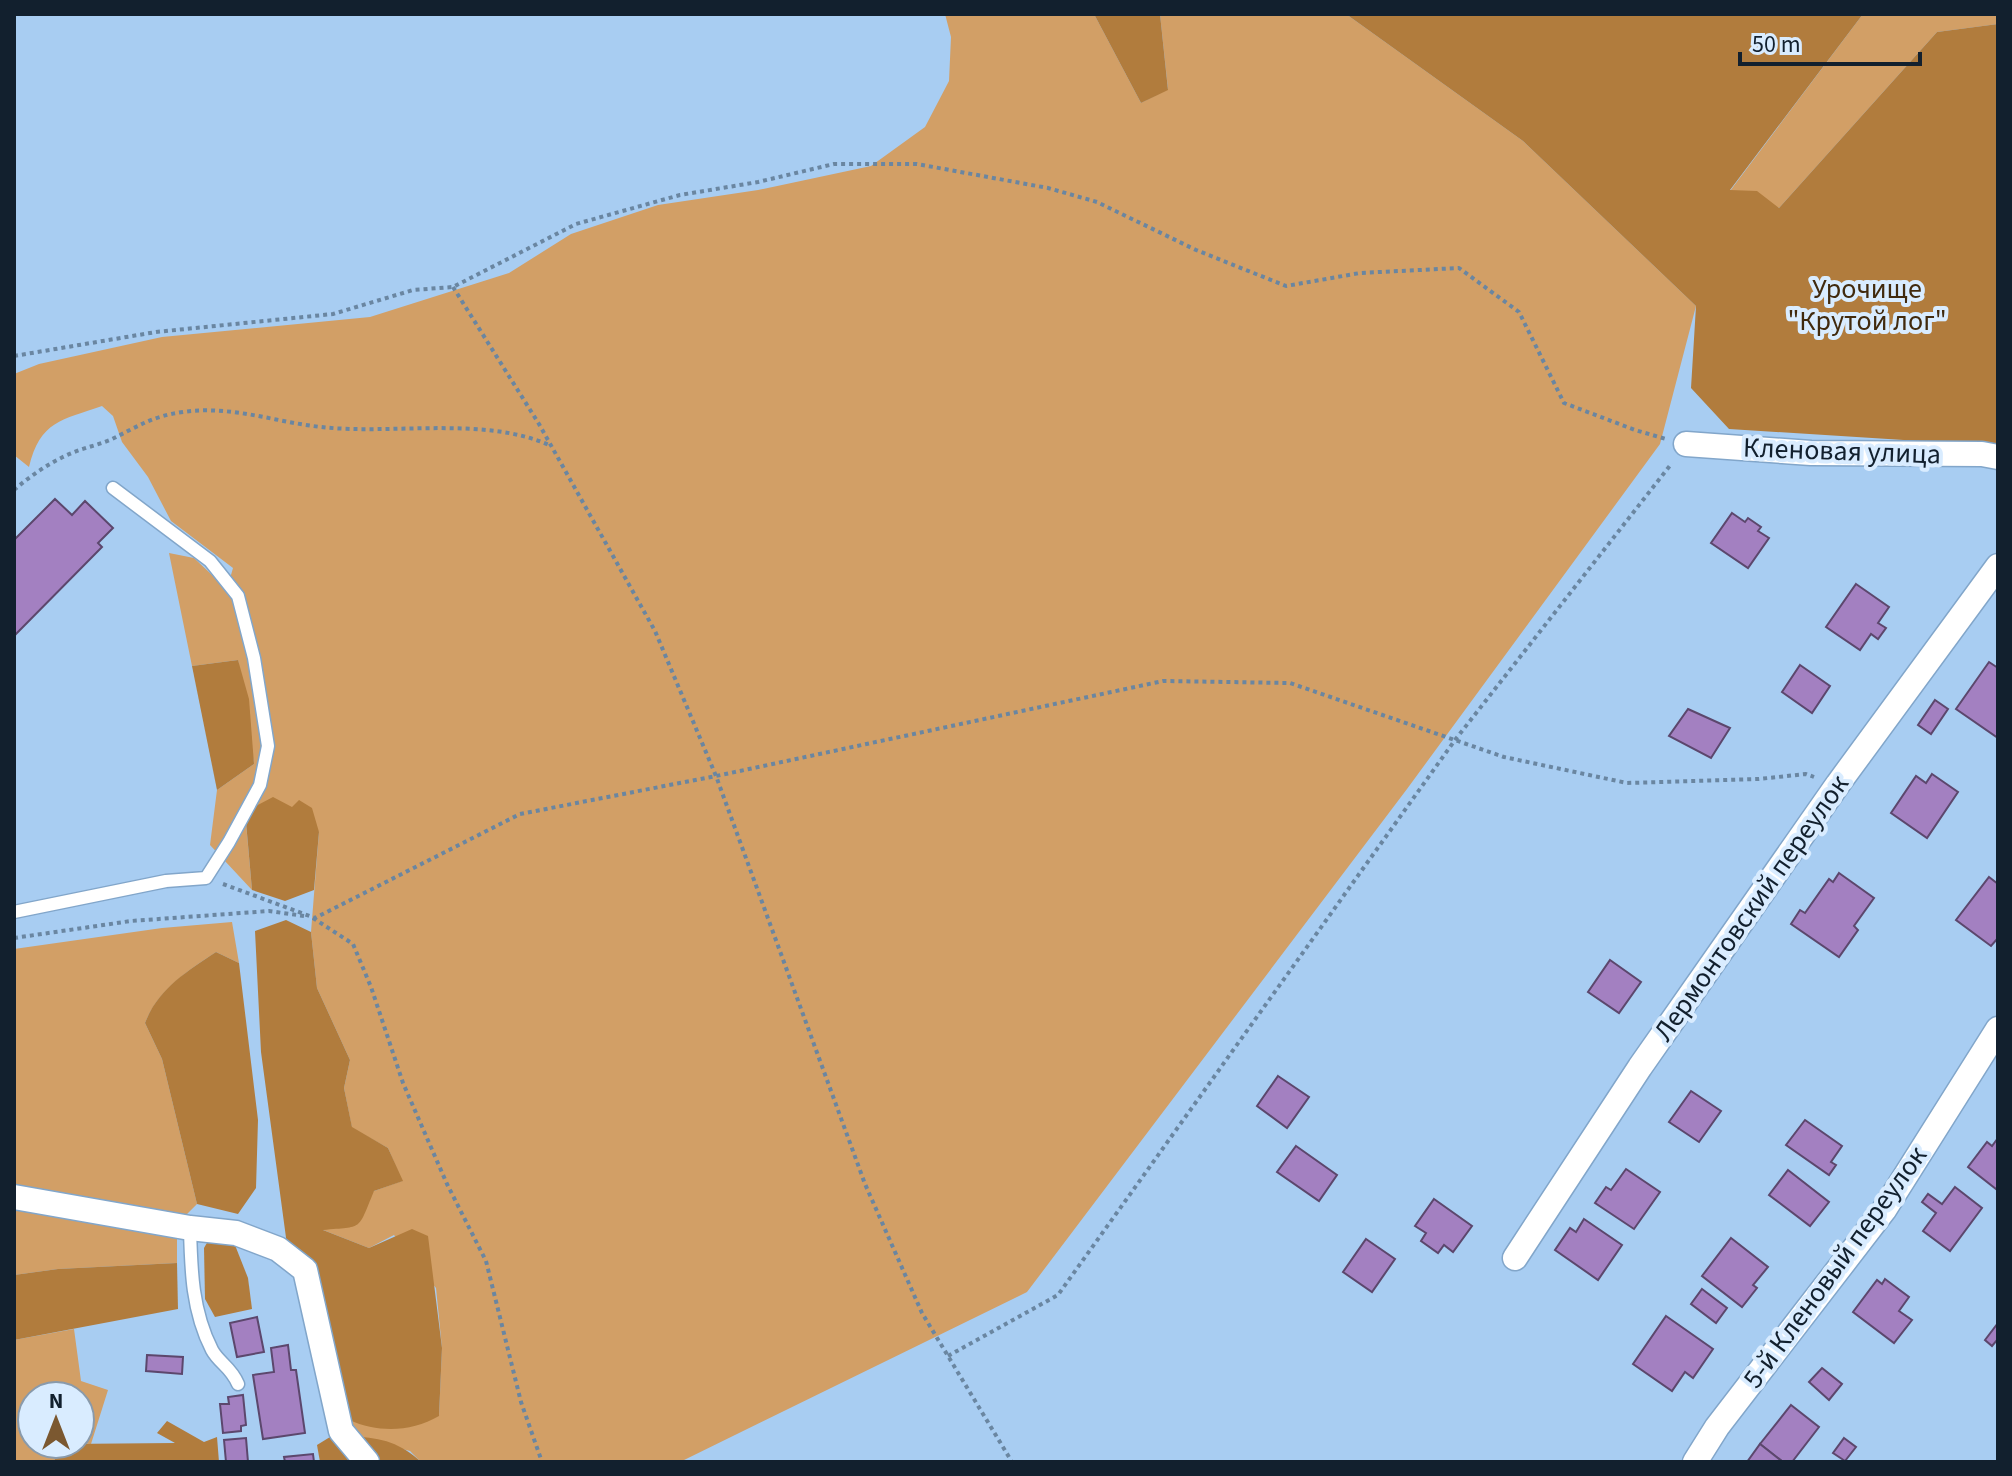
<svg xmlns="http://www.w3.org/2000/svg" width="2012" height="1476" font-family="'Source Sans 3',sans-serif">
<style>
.green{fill:#d29f66}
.forest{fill:#b17c3d}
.building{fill:#a380c1;stroke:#5c476d;stroke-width:2}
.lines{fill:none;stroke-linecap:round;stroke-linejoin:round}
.lane-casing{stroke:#82a6ca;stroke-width:15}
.street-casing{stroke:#82a6ca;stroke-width:27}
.path{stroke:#6a86a1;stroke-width:4;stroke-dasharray:4 4;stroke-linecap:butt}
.lane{stroke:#fff;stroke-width:12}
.street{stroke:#fff;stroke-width:24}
.labels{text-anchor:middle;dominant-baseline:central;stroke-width:8;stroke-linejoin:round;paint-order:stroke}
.park-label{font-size:28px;fill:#412a0e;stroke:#d9ecff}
.street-label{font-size:28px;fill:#12202e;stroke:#d9ecff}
</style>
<rect width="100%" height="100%" fill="#a8cdf2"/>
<g class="green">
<path d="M 945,14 L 1094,14 L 1141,103 L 1168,89 L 1160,14 L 1346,14 L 1523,141 L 1696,306 L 1660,444 L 1407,789 L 1027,1292 L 680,1462 L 421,1462 L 410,1451 L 355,1437 L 349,1420 L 439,1416 L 442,1348 L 436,1288 L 394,1235 L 369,1248 L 318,1228 L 374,1191 L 402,1181 L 388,1148 L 352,1128 L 344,1088 L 350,1060 L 317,988 L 311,932 L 319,832 L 292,807 L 246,823 L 252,890 L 210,845 L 217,790 L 254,764 L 238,660 L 192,666 L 169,553 L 194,558 L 227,589 L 233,568 L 171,521 L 148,477 L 122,442 L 113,416 L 102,406 C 62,420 40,421 29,467 L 14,455 L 14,374 L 39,364 L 162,337 L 370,317 L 509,273 L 571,234 L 658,205 L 758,190 L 871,166 L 925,127 L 949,81 L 951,37 Z"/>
<path d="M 1863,14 L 1998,14 L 1998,24 L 1937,32 L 1779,208 L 1730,191 Z"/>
<path d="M 232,922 L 239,963 L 216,952 C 187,971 158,990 145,1023 L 162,1059 L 197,1204 L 186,1215 L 14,1189 L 14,949 L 162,928 Z"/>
<path d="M 14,1210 L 95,1220 L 177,1236 L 177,1263 L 58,1269 L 14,1275 Z"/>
<path d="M 74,1329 L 81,1381 L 108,1390 L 91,1444 L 80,1443 L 80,1396 L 32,1396 L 32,1444 L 65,1444 L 53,1462 L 14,1462 L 14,1340 Z"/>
</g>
<g class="forest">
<path d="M 1094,14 L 1160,14 L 1168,90 L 1141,103 Z"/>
<path d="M 1346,14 L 1863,14 L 1730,190 L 1757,191 L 1779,208 L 1937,32 L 1998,24 L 1998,446 L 1729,429 L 1691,388 L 1696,306 L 1523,141 Z"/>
<path d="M 238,660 L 249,699 L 254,764 L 217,790 L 192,666 Z"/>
<path d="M 273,797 L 292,807 L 299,800 L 312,808 L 319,832 L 314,890 L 285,901 L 252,890 L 246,822 L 254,807 Z"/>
<path d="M 286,920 L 311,932 L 317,988 L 350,1060 L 344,1088 L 352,1127 L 388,1148 L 403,1181 L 374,1191 C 357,1232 364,1226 323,1230 L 369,1248 L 412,1229 L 428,1236 L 442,1348 L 439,1416 C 411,1432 379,1433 349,1420 L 287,1245 L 261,1052 L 255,931 Z"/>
<path d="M 216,952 L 239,963 L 258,1120 L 256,1188 L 238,1214 L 197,1204 L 162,1059 L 145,1023 C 158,989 186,972 216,952 Z"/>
<path d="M 212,1234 L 231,1235 L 248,1278 L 252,1309 L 215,1317 L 205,1299 L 204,1248 Z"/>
<path d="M 177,1263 L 178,1309 L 14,1340 L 14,1275 L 58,1269 Z"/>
<path d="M 167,1421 L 204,1442 L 217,1437 L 219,1462 L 53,1462 L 65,1444 L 175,1443 L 157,1433 Z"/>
<path d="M 339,1436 L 360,1462 L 320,1462 L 317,1445 L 330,1437 Z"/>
<path d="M 355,1437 C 381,1437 402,1444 421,1462 L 372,1462 Z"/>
</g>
<g class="building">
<path d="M 55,499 L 72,515 L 85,501 L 113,528 L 98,543 L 102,547 L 14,636 L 14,540 Z"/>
<path d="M 1732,513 L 1745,522 L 1748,518 L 1761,527 L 1758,531 L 1769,538 L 1748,568 L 1711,543 Z"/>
<path d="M 1856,584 L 1889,607 L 1878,623 L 1886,628 L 1878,639 L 1871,634 L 1860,650 L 1826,627 Z"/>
<path d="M 1989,662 L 1998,668 L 1998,738 L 1956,709 Z"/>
<path d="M 1800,665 L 1830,686 L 1812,713 L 1782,692 Z"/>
<path d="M 1935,700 L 1948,709 L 1931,734 L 1918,725 Z"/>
<path d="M 1688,709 L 1730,728 L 1711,758 L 1669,736 Z"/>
<path d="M 1932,774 L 1958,792 L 1927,838 L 1891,813 L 1916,776 L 1926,783 Z"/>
<path d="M 1839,873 L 1874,898 L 1854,926 L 1858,930 L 1839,957 L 1791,924 L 1800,910 L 1805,913 L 1829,879 L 1833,882 Z"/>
<path d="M 1989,877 L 1998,884 L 1998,938 L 1991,946 L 1956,920 Z"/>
<path d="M 1610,960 L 1641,982 L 1619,1013 L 1588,992 Z"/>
<path d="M 1278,1076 L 1309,1097 L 1287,1128 L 1257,1106 Z"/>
<path d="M 1691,1091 L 1721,1111 L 1699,1142 L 1669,1122 Z"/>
<path d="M 1805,1120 L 1842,1146 L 1831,1162 L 1836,1165 L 1829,1175 L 1786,1145 Z"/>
<path d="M 1998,1138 L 1998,1186 L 1996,1189 L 1968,1167 L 1987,1142 L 1992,1146 Z"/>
<path d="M 1296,1146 L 1337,1175 L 1319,1201 L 1277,1172 Z"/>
<path d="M 1626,1169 L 1660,1192 L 1634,1229 L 1595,1203 L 1606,1187 L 1611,1190 Z"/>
<path d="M 1788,1170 L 1829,1202 L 1810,1226 L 1769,1195 Z"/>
<path d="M 1955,1187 L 1982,1208 L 1950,1251 L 1923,1231 L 1936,1213 L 1922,1202 L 1928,1194 L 1942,1204 Z"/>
<path d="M 1434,1199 L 1472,1226 L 1453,1252 L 1444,1245 L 1438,1253 L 1421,1241 L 1426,1233 L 1415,1226 Z"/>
<path d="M 1584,1219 L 1622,1245 L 1598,1280 L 1555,1250 L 1570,1228 L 1576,1232 Z"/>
<path d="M 1731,1238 L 1768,1267 L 1753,1285 L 1757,1288 L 1742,1307 L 1702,1276 Z"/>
<path d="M 1366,1239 L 1395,1259 L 1372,1292 L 1343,1272 Z"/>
<path d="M 1885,1279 L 1909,1297 L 1899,1311 L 1912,1320 L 1894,1343 L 1853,1312 L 1877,1280 L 1882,1284 Z"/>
<path d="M 1702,1289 L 1727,1308 L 1716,1323 L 1691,1304 Z"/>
<path d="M 1666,1316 L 1713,1349 L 1693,1378 L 1685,1372 L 1672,1391 L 1633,1364 Z"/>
<path d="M 257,1317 L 264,1352 L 237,1357 L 230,1323 Z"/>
<path d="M 1998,1323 L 1998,1339 L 1992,1346 L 1985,1340 Z"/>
<path d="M 288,1345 L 291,1370 L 296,1370 L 305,1433 L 263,1439 L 253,1375 L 274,1372 L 271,1348 Z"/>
<path d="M 147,1355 L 183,1357 L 182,1374 L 146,1371 Z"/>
<path d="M 1822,1368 L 1842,1384 L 1829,1400 L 1809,1382 Z"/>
<path d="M 243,1395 L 246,1425 L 241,1426 L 241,1431 L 223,1433 L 220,1404 L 229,1404 L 228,1397 Z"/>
<path d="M 1791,1405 L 1819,1427 L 1792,1462 L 1783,1462 L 1760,1444 Z"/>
<path d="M 246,1438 L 248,1462 L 226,1462 L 224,1440 Z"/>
<path d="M 1844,1438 L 1856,1447 L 1845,1461 L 1833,1453 Z"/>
<path d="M 1760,1444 L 1783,1462 L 1747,1462 Z"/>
<path d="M 313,1454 L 314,1462 L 285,1462 L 284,1457 Z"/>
</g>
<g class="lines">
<defs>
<g id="lane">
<path d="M 14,912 L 166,881 L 206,878 L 229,842 L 260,785 L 268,746 L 254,658 L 238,596 L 210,561 L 113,488"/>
<path d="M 190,1228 C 191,1270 192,1311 212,1350 C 219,1363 231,1367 238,1384"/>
</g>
<g id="street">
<path d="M 1686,444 L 1811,453 L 1982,454 L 1998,457"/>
<path d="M 14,1197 L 190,1228 L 236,1233 L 278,1249 L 305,1270 L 341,1431 L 367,1462"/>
<path d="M 1515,1258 L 1640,1067 L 1838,784 L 1998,566"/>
<path d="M 1695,1462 L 1717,1427 L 1884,1210 L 1998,1029"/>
</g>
</defs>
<use href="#lane" class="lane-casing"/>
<use href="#street" class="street-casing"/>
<g class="path">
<path d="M 453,287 L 539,424 L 655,631 L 716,776 L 865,1184 L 922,1313 L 1012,1462"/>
<path d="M 14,356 L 156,332 L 333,314 L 413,290 L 453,287 L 576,224 L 680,195 L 758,182 L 834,164 L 917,164 L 1048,188 L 1097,202 L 1196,250 L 1286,286 L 1360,273 L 1459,268 L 1519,312 L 1564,403 L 1635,430 L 1666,439"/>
<path d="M 14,490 C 29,477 46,465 65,456 C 79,449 95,446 110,440 C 137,427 152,416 183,412 C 231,405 275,422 321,427 C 392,435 484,416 549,445"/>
<path d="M 223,884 L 315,918 L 520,814 L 716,776 L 1163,681 L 1290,683 L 1504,757 L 1627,783 L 1759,779 L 1806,774 L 1814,777"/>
<path d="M 313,918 L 353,944 L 371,987 L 403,1083 L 447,1184 L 486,1261 L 521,1402 L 542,1462"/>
<path d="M 14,938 L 131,921 L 269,911 L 304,916"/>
<path d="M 948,1356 L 1058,1295 L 1455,740 L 1672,463"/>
</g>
<use href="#lane" class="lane"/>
<use href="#street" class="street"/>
</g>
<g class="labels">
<g class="park-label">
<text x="1867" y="289">Урочище<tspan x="1867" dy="32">"Крутой лог"</tspan></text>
</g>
<g class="street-label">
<text transform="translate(1842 451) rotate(2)">Кленовая улица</text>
<text transform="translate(1751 908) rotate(-55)">Лермонтовский переулок</text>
<text transform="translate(1835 1267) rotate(-54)">5-й Кленовый переулок</text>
</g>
</g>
<rect width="2012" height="1476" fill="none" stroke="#12202e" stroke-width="32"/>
<g transform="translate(56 1420)"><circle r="38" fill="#d9ecff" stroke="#899aab" stroke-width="2"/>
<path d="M0-6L14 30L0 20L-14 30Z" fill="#7b5830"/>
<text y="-12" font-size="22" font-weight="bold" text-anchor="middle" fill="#12202e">N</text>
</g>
<path d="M1740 52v12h180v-12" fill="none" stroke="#12202e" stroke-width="4"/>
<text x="1752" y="52" font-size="24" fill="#12202e" stroke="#d9ecff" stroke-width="6" paint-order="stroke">50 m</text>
</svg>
